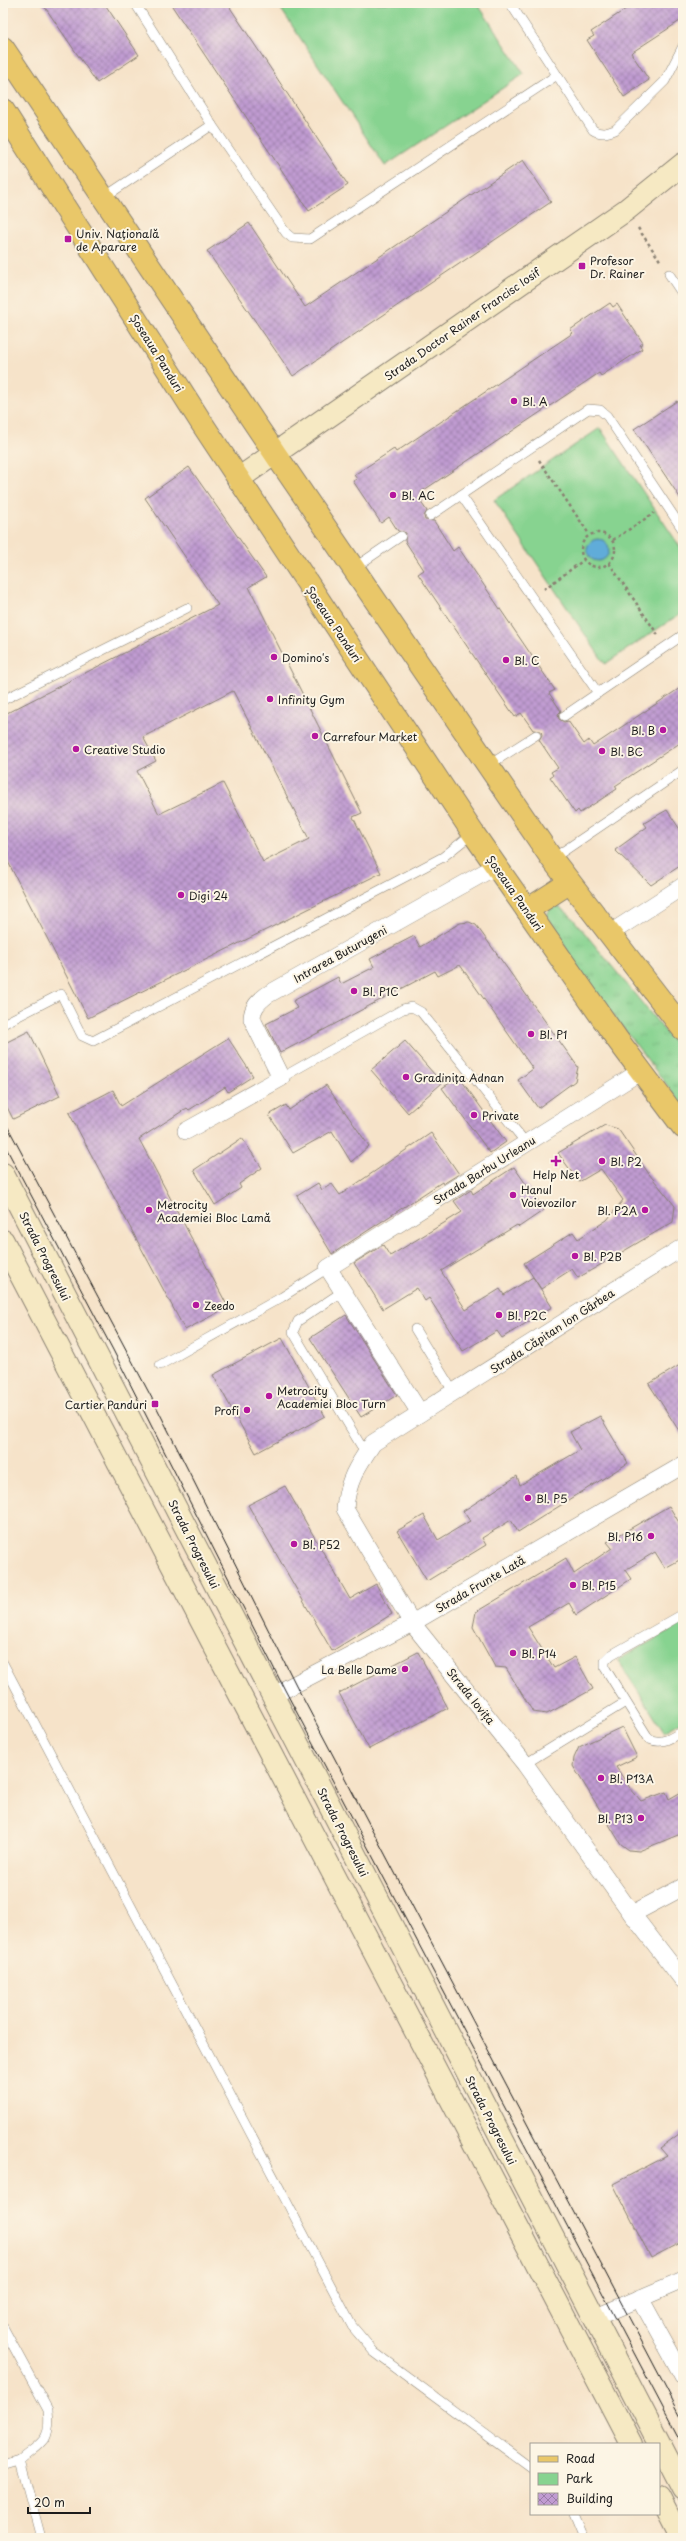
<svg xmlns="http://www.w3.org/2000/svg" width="686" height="2541" font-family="'Playpen Sans',sans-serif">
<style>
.grass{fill:url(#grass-tufts);stroke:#527856}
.park{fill:#87d390;stroke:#527856}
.water{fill:#60acd9;stroke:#3e647a}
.building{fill:url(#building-cross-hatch);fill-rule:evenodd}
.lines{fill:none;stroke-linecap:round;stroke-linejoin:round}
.service-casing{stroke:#898072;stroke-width:10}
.minor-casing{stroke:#898072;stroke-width:18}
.secondary-casing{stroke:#898072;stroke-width:24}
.primary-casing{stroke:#898072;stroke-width:24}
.path{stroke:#898072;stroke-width:2.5;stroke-dasharray:3 3;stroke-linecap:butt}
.service{stroke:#fff;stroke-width:9}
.minor{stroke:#fff;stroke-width:17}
.secondary{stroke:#f6e9c3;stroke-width:22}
.primary{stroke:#e9c769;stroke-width:22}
.tram{stroke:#1c1c1c;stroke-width:1}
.poi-dot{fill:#b5179e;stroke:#fcf5e5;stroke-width:1.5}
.labels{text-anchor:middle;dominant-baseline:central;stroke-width:4;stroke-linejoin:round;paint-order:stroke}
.poi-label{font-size:11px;fill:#1c1c1c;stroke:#fcf5e5;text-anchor:start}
.street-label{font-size:11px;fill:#1c1c1c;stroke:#fcf5e5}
</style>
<defs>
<pattern id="grass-tufts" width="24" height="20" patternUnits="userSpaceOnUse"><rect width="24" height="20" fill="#87d390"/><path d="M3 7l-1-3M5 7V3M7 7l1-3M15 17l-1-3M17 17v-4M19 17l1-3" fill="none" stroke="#74b57c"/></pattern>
<pattern id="building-cross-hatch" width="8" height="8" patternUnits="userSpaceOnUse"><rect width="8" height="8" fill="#c09bd1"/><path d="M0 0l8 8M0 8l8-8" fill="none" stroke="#9b7ea9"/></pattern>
</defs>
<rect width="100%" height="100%" fill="#fcf5e5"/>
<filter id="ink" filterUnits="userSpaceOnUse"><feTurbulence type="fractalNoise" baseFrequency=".025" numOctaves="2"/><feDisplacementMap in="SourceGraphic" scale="8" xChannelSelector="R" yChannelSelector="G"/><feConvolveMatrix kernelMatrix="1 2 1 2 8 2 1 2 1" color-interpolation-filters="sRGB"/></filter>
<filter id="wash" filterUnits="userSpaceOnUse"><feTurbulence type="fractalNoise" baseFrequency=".012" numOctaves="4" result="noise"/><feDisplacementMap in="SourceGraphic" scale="16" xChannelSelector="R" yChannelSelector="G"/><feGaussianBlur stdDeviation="0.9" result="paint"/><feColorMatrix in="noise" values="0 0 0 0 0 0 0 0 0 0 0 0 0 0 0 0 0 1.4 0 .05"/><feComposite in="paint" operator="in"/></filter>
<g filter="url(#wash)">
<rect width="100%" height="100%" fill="#f6e3c9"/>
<path class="grass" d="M 558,906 L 570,915 L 683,1053 L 683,1106 L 577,968 L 547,915 L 550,909 Z"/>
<g class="park">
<path d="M 277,3 L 477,3 L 524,74 L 385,166 Z"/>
<path d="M 600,428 L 683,551 L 683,612 L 605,664 L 494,500 Z"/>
<path d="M 683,1623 L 683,1721 L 664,1732 L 618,1660 Z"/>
</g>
<circle class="water" cx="598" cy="550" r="11"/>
<g id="blocks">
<g class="building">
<path d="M 42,3 L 104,3 L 139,55 L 97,83 Z"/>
<path d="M 170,3 L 227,3 L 348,185 L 309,211 Z"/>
<path d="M 635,3 L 683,3 L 683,19 L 631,53 L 649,80 L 624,97 L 587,40 L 594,36 L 591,32 Z"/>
<path d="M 523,160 L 551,202 L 293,376 L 207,251 L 249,223 L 305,307 Z"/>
<path d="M 610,303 L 613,307 L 617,304 L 643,343 L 640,345 L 642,349 L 601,376 L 599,373 L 421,492 L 425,498 L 420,501 L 427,511 L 424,516 L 425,520 L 434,521 L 453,551 L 458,547 L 555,690 L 549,693 L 561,711 L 558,714 L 559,719 L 564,722 L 568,721 L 584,744 L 589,740 L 593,746 L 683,686 L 683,741 L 615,786 L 617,789 L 580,813 L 578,810 L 575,813 L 550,777 L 553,775 L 551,772 L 558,768 L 539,740 L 542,735 L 541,731 L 533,730 L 521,713 L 515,717 L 418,574 L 424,570 L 405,541 L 406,533 L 398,531 L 389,517 L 381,523 L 353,481 L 357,479 L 354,475 L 394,449 L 396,452 L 573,333 L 570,330 Z"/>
<path d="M 677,401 L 683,410 L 683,502 L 634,429 Z"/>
<path d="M 189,467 L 266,577 L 249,587 L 362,813 L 353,817 L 381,873 L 88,1018 L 3,852 L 3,715 L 218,605 L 145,498 ZM 233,691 L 309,839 L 263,862 L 223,783 L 159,814 L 137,771 L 156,761 L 143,737 Z"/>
<path d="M 667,810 L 683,834 L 683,864 L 651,885 L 615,850 L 647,827 L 644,823 Z"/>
<path d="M 469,922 L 476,925 L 578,1067 L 575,1081 L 538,1108 L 518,1080 L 533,1069 L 460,965 L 438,976 L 435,971 L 280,1053 L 266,1024 L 297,1008 L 293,1001 L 338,977 L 341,984 L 374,967 L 370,959 L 414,936 L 420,947 L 460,923 Z"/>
<path d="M 29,1031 L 60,1096 L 13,1119 L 3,1099 L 3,1044 Z"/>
<path d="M 228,1038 L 253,1076 L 228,1092 L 225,1087 L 189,1110 L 187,1108 L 139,1139 L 228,1307 L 185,1330 L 69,1113 L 113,1090 L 121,1106 Z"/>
<path d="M 405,1041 L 442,1083 L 408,1113 L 371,1070 Z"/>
<path d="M 459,1077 L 506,1142 L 490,1153 L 442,1088 Z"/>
<path d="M 326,1085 L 369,1146 L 351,1162 L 332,1131 L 293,1153 L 269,1115 L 286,1105 L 289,1110 Z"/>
<path d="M 605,1125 L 618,1129 L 649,1174 L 675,1206 L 673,1222 L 578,1278 L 572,1269 L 541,1289 L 524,1263 L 573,1232 L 578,1239 L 607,1220 L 623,1200 L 601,1169 L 579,1182 L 558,1153 Z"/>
<path d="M 431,1133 L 459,1174 L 443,1184 L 442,1182 L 332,1254 L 297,1196 L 318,1183 L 322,1190 L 332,1184 L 340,1195 Z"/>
<path d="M 242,1138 L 262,1168 L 239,1184 L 241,1188 L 215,1205 L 194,1170 Z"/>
<path d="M 514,1167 L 544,1210 L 519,1227 L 517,1225 L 441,1271 L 466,1310 L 500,1289 L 504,1295 L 533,1277 L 552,1307 L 502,1338 L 497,1331 L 463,1351 L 429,1298 L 425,1301 L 417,1288 L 383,1309 L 354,1263 L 383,1245 L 390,1256 L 462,1212 L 454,1201 L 471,1190 L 473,1194 Z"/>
<path d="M 346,1315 L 397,1395 L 361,1417 L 310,1338 Z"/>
<path d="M 282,1338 L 325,1416 L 256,1453 L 213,1375 Z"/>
<path d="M 683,1363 L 683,1437 L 649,1384 Z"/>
<path d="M 600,1416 L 628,1463 L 518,1532 L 511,1520 L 482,1538 L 486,1545 L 427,1581 L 397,1531 L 424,1515 L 438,1540 L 470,1521 L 463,1511 L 517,1476 L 520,1485 L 580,1450 L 570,1432 Z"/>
<path d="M 285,1486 L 350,1599 L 376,1584 L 392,1614 L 332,1651 L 248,1505 Z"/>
<path d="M 669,1506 L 683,1529 L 683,1558 L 665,1568 L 655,1552 L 625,1570 L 631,1579 L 576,1615 L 569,1603 L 528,1627 L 554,1668 L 575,1657 L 593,1689 L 547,1714 L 533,1712 L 506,1668 L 495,1667 L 473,1627 L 476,1612 L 566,1558 L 574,1574 L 612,1548 L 607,1542 Z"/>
<path d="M 418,1652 L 448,1708 L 369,1749 L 339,1693 Z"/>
<path d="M 622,1727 L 637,1757 L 616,1767 L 630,1788 L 641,1801 L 666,1792 L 669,1799 L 683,1791 L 683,1833 L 639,1851 L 629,1850 L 621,1844 L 573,1766 L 574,1758 L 579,1747 Z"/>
<path d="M 683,2131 L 683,2241 L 651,2258 L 613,2184 L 667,2156 L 660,2148 Z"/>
</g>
</g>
</g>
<g filter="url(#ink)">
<use href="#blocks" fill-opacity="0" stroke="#898072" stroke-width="1"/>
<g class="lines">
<defs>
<g id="service">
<path d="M 135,3 L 212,125"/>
<path d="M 510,3 L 593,130 C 601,135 607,133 615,130 L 665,81 L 683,46"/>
<path d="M 103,198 L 212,125 L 286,233 L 292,238 L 310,239 L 557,75"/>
<path d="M 669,274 L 683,295"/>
<path d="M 461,495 L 598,693"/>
<path d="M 430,516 L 588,409 L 600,410 L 607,416 L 683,530"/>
<path d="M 354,568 L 401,536"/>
<path d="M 3,700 L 187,608"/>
<path d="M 564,716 L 683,635"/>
<path d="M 489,765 L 536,735"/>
<path d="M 552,859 L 683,770"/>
<path d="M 3,1024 L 61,994 L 82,1036 L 93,1041 L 443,857 L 473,833"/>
<path d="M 281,1078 L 403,1009 L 412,1007 L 421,1012 L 526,1143"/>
<path d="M 342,1292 L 298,1321 L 293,1332 L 366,1454"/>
<path d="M 415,1329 L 454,1393"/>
<path d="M 160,1365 L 282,1297 L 328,1268"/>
<path d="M 683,1614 L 611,1655 L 605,1661 L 605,1668 L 649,1739 C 662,1745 671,1738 683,1731"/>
<path d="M 3,1663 L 352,2326 L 374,2352 L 531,2468"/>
<path d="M 525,1764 L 624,1703"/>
<path d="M 3,2327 L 48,2410 C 52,2441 41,2442 20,2460 L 41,2538"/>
<path d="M 3,2465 L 20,2460"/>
<path d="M 574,2514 L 584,2538"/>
</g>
<g id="minor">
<path d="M 609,934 L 683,886"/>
<path d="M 186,1131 L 281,1078 L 252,1019 C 252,1008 258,1002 267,995 L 496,866"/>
<path d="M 683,1247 L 373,1443 C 358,1465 347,1481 345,1509 L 412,1623 L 525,1764 L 632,1914 L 683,1980"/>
<path d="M 420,1413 L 328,1268 L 641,1071"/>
<path d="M 272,1696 L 412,1623 L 683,1465"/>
<path d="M 632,1914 L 683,1887"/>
<path d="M 640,2298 L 683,2376"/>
<path d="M 594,2318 L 683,2280"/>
</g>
<g id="secondary">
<path d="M 238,479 L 626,210 L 683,164"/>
<path d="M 3,1174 L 683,2489"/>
<path d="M 3,1241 L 631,2444"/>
<path d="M 659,2497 L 680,2538"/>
</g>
<g id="primary">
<path d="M 3,48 L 276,455 L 552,859 L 683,1029"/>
<path d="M 3,110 L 201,422 L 473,833 L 617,1039 L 683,1127"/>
<path d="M 527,910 L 569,883"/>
</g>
</defs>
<use href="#service" class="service-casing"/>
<use href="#minor" class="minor-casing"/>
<use href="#secondary" class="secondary-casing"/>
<use href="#primary" class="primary-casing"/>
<g class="path">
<path d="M 638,228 L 661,262"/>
<path d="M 539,460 L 589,534"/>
<circle cx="598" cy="550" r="17"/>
<path d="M 613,540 L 654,513"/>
<path d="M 609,563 L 658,635"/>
<path d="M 544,589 L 584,560"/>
</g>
<use href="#service" class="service"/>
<use href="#minor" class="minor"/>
<use href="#secondary" class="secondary"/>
<use href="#primary" class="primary"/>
<g class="tram">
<path d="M 3,1118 L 155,1404 L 296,1685 L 683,2420"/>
<path d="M 3,1142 L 113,1350 L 285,1690 L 683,2446"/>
</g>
</g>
</g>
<g class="poi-dot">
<rect x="64" y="235" width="8" height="8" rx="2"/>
<rect x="578" y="262" width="8" height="8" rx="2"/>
<circle cx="514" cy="401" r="4"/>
<circle cx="393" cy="495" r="4"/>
<circle cx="274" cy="657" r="4"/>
<circle cx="506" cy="660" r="4"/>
<circle cx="270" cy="699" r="4"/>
<circle cx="663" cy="730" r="4"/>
<circle cx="315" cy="736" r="4"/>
<circle cx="76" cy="749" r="4"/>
<circle cx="602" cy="751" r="4"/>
<circle cx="181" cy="895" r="4"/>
<circle cx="354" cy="991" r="4"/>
<circle cx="531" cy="1034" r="4"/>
<circle cx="406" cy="1077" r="4"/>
<circle cx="474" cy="1115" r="4"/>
<path d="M554 1155h4v4h4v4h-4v4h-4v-4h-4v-4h4z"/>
<circle cx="602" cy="1161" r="4"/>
<circle cx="513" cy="1195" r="4"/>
<circle cx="149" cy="1210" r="4"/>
<circle cx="645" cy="1210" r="4"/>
<circle cx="575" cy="1256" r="4"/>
<circle cx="196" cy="1305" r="4"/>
<circle cx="499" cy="1315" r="4"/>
<circle cx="269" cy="1396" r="4"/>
<rect x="151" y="1400" width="8" height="8" rx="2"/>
<circle cx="247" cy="1410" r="4"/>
<circle cx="528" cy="1498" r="4"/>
<circle cx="651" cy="1536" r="4"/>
<circle cx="294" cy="1544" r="4"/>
<circle cx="573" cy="1585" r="4"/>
<circle cx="513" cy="1653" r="4"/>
<circle cx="405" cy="1669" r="4"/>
<circle cx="601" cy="1778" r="4"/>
<circle cx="641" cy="1818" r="4"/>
</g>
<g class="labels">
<g class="poi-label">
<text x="76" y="233">Univ. Națională<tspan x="76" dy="13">de Aparare</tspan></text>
<text x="590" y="260">Profesor<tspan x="590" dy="13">Dr. Rainer</tspan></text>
<text x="522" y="401">Bl. A</text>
<text x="401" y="495">Bl. AC</text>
<text x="282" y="657">Domino's</text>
<text x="514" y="660">Bl. C</text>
<text x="278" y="699">Infinity Gym</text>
<text x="655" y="730" text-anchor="end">Bl. B</text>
<text x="323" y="736">Carrefour Market</text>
<text x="84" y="749">Creative Studio</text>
<text x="610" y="751">Bl. BC</text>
<text x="189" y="895">Digi 24</text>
<text x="362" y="991">Bl. P1C</text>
<text x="539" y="1034">Bl. P1</text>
<text x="414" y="1077">Gradinița Adnan</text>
<text x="482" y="1115">Private</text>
<text x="610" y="1161">Bl. P2</text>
<text x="556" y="1174" text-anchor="middle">Help Net</text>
<text x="521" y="1189">Hanul<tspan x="521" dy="13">Voievozilor</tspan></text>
<text x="157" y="1204">Metrocity<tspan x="157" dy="13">Academiei Bloc Lamă</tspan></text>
<text x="637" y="1210" text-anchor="end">Bl. P2A</text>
<text x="583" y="1256">Bl. P2B</text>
<text x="204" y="1305">Zeedo</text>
<text x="507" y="1315">Bl. P2C</text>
<text x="277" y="1390">Metrocity<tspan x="277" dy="13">Academiei Bloc Turn</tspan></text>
<text x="147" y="1404" text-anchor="end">Cartier Panduri</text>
<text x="239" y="1410" text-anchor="end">Profi</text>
<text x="536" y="1498">Bl. P5</text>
<text x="643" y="1536" text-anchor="end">Bl. P16</text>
<text x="302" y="1544">Bl. P52</text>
<text x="581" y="1585">Bl. P15</text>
<text x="521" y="1653">Bl. P14</text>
<text x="397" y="1669" text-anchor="end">La Belle Dame</text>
<text x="609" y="1778">Bl. P13A</text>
<text x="633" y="1818" text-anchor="end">Bl. P13</text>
</g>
<g class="street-label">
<text transform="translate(462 324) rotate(-35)">Strada Doctor Rainer Francisc Iosif</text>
<text transform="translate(157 353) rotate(58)">Șoseaua Panduri</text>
<text transform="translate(334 624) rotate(56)">Șoseaua Panduri</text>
<text transform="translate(515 893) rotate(55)">Șoseaua Panduri</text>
<text transform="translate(340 954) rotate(-29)">Intrarea Buturugeni</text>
<text transform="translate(484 1170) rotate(-32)">Strada Barbu Urleanu</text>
<text transform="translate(45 1256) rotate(63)">Strada Progresului</text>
<text transform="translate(552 1331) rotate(-33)">Strada Căpitan Ion Gârbea</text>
<text transform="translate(194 1544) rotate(63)">Strada Progresului</text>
<text transform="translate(480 1584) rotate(-30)">Strada Frunte Lată</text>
<text transform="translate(471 1696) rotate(51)">Strada Iovița</text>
<text transform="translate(343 1832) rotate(63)">Strada Progresului</text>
<text transform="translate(491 2120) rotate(63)">Strada Progresului</text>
</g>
</g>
<rect width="686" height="2541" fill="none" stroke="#fcf5e5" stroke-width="16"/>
<rect x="530" y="2443" width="130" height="72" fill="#fcf5e5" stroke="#a29e95"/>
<rect x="538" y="2456" width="20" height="6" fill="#e9c769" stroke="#a29e95"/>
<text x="566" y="2463" font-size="12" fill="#1c1c1c">Road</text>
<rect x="538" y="2473" width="20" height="12" fill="#87d390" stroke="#a29e95"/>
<text x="566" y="2483" font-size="12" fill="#1c1c1c">Park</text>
<rect x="538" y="2493" width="20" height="12" fill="url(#building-cross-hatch)" stroke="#a29e95"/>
<text x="566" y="2503" font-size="12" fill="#1c1c1c">Building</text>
<path d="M28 2507v6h62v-6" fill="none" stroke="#1c1c1c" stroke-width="2"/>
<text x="34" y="2507" font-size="12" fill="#1c1c1c" stroke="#fcf5e5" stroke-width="3" paint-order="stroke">20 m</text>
</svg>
